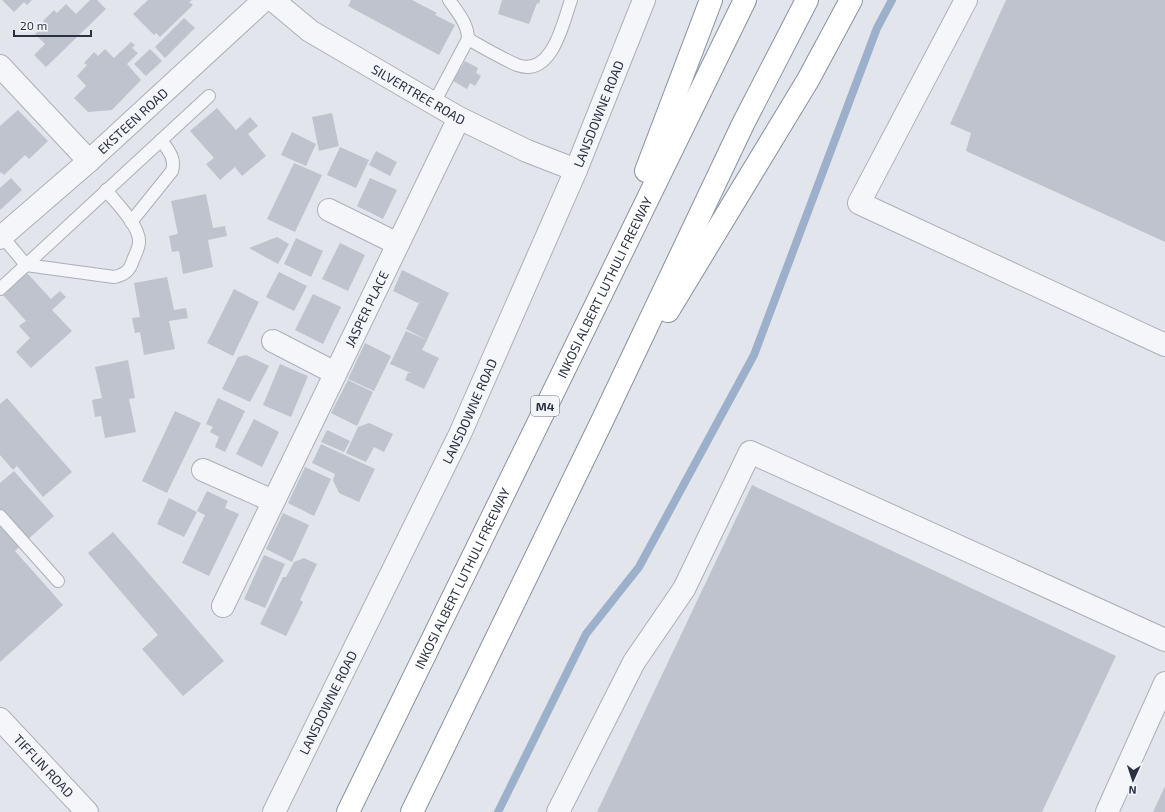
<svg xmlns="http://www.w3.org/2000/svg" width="1165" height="812" font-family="'Exo 2',sans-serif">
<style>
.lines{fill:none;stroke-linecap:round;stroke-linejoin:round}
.stream{stroke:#9db0cb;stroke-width:8}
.building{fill:#bfc3cd}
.lane-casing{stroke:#abafb9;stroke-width:14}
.street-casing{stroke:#abafb9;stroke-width:24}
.highway-casing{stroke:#8991a1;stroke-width:24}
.lane{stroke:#f5f6f9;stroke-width:12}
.street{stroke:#f5f6f9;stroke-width:22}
.highway{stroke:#fff;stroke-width:22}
.labels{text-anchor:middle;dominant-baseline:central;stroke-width:3.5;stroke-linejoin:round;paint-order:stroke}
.shield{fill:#f2f4f8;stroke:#666c79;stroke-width:1}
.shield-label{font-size:12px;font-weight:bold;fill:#2a3143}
.street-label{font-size:13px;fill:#2a3143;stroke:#f2f4f8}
</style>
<rect width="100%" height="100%" fill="#e2e5eb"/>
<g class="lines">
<path class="stream" d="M 498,812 L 586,634 L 639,567 L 754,355 L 877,28 L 892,0"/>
</g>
<g class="building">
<path d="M 2,0 L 32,0 L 27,5 L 24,2 L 14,12 Z"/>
<path d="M 90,0 L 97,0 L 106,9 L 46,67 L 34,55 L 45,44 L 35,34 L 46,24 L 43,21 L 54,10 L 57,13 L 66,4 L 76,14 Z"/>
<path d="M 148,0 L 192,0 L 189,2 L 193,5 L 160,37 L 156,33 L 154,35 L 133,14 Z"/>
<path d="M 351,0 L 412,0 L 437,13 L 435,15 L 455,25 L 439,55 L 348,6 Z"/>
<path d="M 502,0 L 540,0 L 539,4 L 537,3 L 529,24 L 498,14 Z"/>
<path d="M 1006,0 L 1165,0 L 1165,242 L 966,151 L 971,133 L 950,124 Z"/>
<path d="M 184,18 L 195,28 L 165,58 L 155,47 Z"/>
<path d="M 131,42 L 135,45 L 132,48 L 138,53 L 127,64 L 141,80 L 112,110 L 88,112 L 74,98 L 86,86 L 77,76 L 87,65 L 84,63 L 94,52 L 98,56 L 105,49 L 114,58 Z"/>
<path d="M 150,49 L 162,61 L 146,76 L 134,64 Z"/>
<path d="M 465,61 L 478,68 L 476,73 L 481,76 L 475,86 L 470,83 L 467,89 L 453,81 Z"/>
<path d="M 217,108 L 236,130 L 250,117 L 258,126 L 248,134 L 266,156 L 242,176 L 235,167 L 220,180 L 206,164 L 214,158 L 190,131 Z"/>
<path d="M 18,110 L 48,141 L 29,159 L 25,155 L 4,175 L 1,172 L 0,173 L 0,126 Z"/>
<path d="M 332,113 L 339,146 L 319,151 L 312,117 Z"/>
<path d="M 292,132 L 316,144 L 306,166 L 281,155 Z"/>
<path d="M 340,147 L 369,160 L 356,188 L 327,175 Z"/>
<path d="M 376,151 L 397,162 L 390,176 L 369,165 Z"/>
<path d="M 294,163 L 322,175 L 295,232 L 267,219 Z"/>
<path d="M 11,178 L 22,190 L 0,210 L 0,188 Z"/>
<path d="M 370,178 L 397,190 L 383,219 L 357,206 Z"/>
<path d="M 206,194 L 213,228 L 225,226 L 227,236 L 208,240 L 213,267 L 183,274 L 179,251 L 172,252 L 169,236 L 178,234 L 171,201 Z"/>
<path d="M 277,237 L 289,244 L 278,264 L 249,248 Z"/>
<path d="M 296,238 L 323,251 L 311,277 L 284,264 Z"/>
<path d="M 340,243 L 365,255 L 348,291 L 322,279 Z"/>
<path d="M 402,270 L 449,293 L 427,340 L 406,329 L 419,303 L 428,300 L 418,303 L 393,291 Z"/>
<path d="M 279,272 L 307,286 L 294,311 L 266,297 Z"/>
<path d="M 27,273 L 51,299 L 60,291 L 66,297 L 52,310 L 72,331 L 31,368 L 16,352 L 30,338 L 19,326 L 26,321 L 3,295 Z"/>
<path d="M 167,277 L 174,310 L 186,308 L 188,318 L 169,321 L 175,349 L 144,355 L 140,332 L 135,333 L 132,318 L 140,317 L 134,283 Z"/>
<path d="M 234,289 L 259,302 L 233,356 L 207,343 Z"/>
<path d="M 313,294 L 341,307 L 323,344 L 295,330 Z"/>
<path d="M 406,331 L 427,340 L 422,350 L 439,358 L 424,389 L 405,380 L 408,373 L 411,373 L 390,364 Z"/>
<path d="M 365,343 L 391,356 L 374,391 L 348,379 Z"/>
<path d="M 246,355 L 269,366 L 250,402 L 222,389 L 238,357 Z"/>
<path d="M 128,360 L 135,398 L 129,399 L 136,432 L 105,438 L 101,416 L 95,417 L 92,400 L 102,398 L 95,367 Z"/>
<path d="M 280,364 L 308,376 L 291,417 L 263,405 Z"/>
<path d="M 348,380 L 373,392 L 357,426 L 331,413 Z"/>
<path d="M 7,398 L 72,472 L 43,497 L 17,466 L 13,470 L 0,455 L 0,404 Z"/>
<path d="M 218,398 L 245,411 L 225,452 L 215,447 L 219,437 L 210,432 L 213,427 L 206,424 Z"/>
<path d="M 175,411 L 201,423 L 167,493 L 142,481 Z"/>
<path d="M 254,419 L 279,432 L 262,467 L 236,454 Z"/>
<path d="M 369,423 L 393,434 L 384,452 L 374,447 L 366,462 L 346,453 L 358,427 Z"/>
<path d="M 327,430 L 350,441 L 344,452 L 321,442 Z"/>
<path d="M 321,444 L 375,469 L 359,502 L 339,493 L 333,480 L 335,474 L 312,463 Z"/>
<path d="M 305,467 L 331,479 L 314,516 L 288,503 Z"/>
<path d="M 14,471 L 54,516 L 15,551 L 63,605 L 0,662 L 0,483 Z"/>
<path d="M 752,485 L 1116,656 L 1042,812 L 597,812 Z"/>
<path d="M 207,491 L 228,501 L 225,508 L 239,514 L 209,576 L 182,563 L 205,515 L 197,511 Z"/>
<path d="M 169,498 L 197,512 L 184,537 L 157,524 Z"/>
<path d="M 283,513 L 309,525 L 292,562 L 266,549 Z"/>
<path d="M 113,532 L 224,661 L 183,696 L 142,649 L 158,635 L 88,553 Z"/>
<path d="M 264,555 L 285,564 L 265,608 L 244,599 Z"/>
<path d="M 304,558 L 317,564 L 300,600 L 303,602 L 286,636 L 260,624 L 283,577 L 286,577 L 294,562 Z"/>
<path d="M 1165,786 L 1165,812 L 1153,812 Z"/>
</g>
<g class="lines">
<defs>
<g id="lane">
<path d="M 468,39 C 484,48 501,58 517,65 C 552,78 563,23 571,0"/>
<path d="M 434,103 L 468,39 C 468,24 458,13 449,0"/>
<path d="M 131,222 L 172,171 C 176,158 168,150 161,140"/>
<path d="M 2,236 L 26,265 L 114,277 C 124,275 130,271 133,260 C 135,255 139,248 139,242 C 140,226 116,203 106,190"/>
<path d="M 0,289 L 209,96"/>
<path d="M 0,516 L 58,581"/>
</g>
<g id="street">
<path id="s1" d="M 273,0 L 310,31 L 459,118 L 527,151 L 576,170"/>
<path d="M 966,0 L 859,203 L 1165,345"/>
<path d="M 0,66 L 89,161"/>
<path d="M 329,210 L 398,244"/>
<path id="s2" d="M 0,238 L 89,161 L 264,0"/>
<path d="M 273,341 L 335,373"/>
<path d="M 203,470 L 273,501"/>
<path id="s3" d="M 223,606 L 459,118"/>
<path id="s4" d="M 0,719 L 87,812"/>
<path id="s5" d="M 274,812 L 460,434 L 576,170 L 644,0"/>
<path d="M 558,812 L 634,662 L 684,589 L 750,452 L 1165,640"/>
<path d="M 1107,812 L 1165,683"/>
</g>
<g id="highway">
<path d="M 646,171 L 711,0"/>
<path d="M 668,311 L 808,80 L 851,0"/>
<path id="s6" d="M 348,812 L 745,0"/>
<path d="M 412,812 L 603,419 L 743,124 L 807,0"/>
</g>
</defs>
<use href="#lane" class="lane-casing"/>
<use href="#street" class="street-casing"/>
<use href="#highway" class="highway-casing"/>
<use href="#lane" class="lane"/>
<use href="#street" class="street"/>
<use href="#highway" class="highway"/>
</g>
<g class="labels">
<rect class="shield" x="531" y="396" width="28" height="20" rx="3"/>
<g class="shield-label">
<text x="545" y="406">M4</text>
</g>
<g class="street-label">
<text stroke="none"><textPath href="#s1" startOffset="174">SILVERTREE ROAD</textPath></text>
<text stroke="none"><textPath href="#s5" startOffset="770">LANSDOWNE ROAD</textPath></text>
<text stroke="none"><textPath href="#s2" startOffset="177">EKSTEEN ROAD</textPath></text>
<text stroke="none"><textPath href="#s6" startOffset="584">INKOSI ALBERT LUTHULI FREEWAY</textPath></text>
<text stroke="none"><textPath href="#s3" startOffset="330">JASPER PLACE</textPath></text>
<text stroke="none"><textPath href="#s5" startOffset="446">LANSDOWNE ROAD</textPath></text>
<text stroke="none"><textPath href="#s6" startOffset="260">INKOSI ALBERT LUTHULI FREEWAY</textPath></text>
<text stroke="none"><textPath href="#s5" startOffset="122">LANSDOWNE ROAD</textPath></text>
<text stroke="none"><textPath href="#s4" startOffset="64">TIFFLIN ROAD</textPath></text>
</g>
</g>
<g transform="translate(1133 780) rotate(183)" stroke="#f2f4f8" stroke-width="3" paint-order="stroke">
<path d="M0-3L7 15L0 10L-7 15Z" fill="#2a3143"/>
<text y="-6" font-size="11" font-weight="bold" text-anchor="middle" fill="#2a3143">N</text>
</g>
<path d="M14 30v6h77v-6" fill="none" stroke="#2a3143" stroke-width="2"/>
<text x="20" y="30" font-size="12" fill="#2a3143" stroke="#f2f4f8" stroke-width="3" paint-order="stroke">20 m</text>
</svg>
